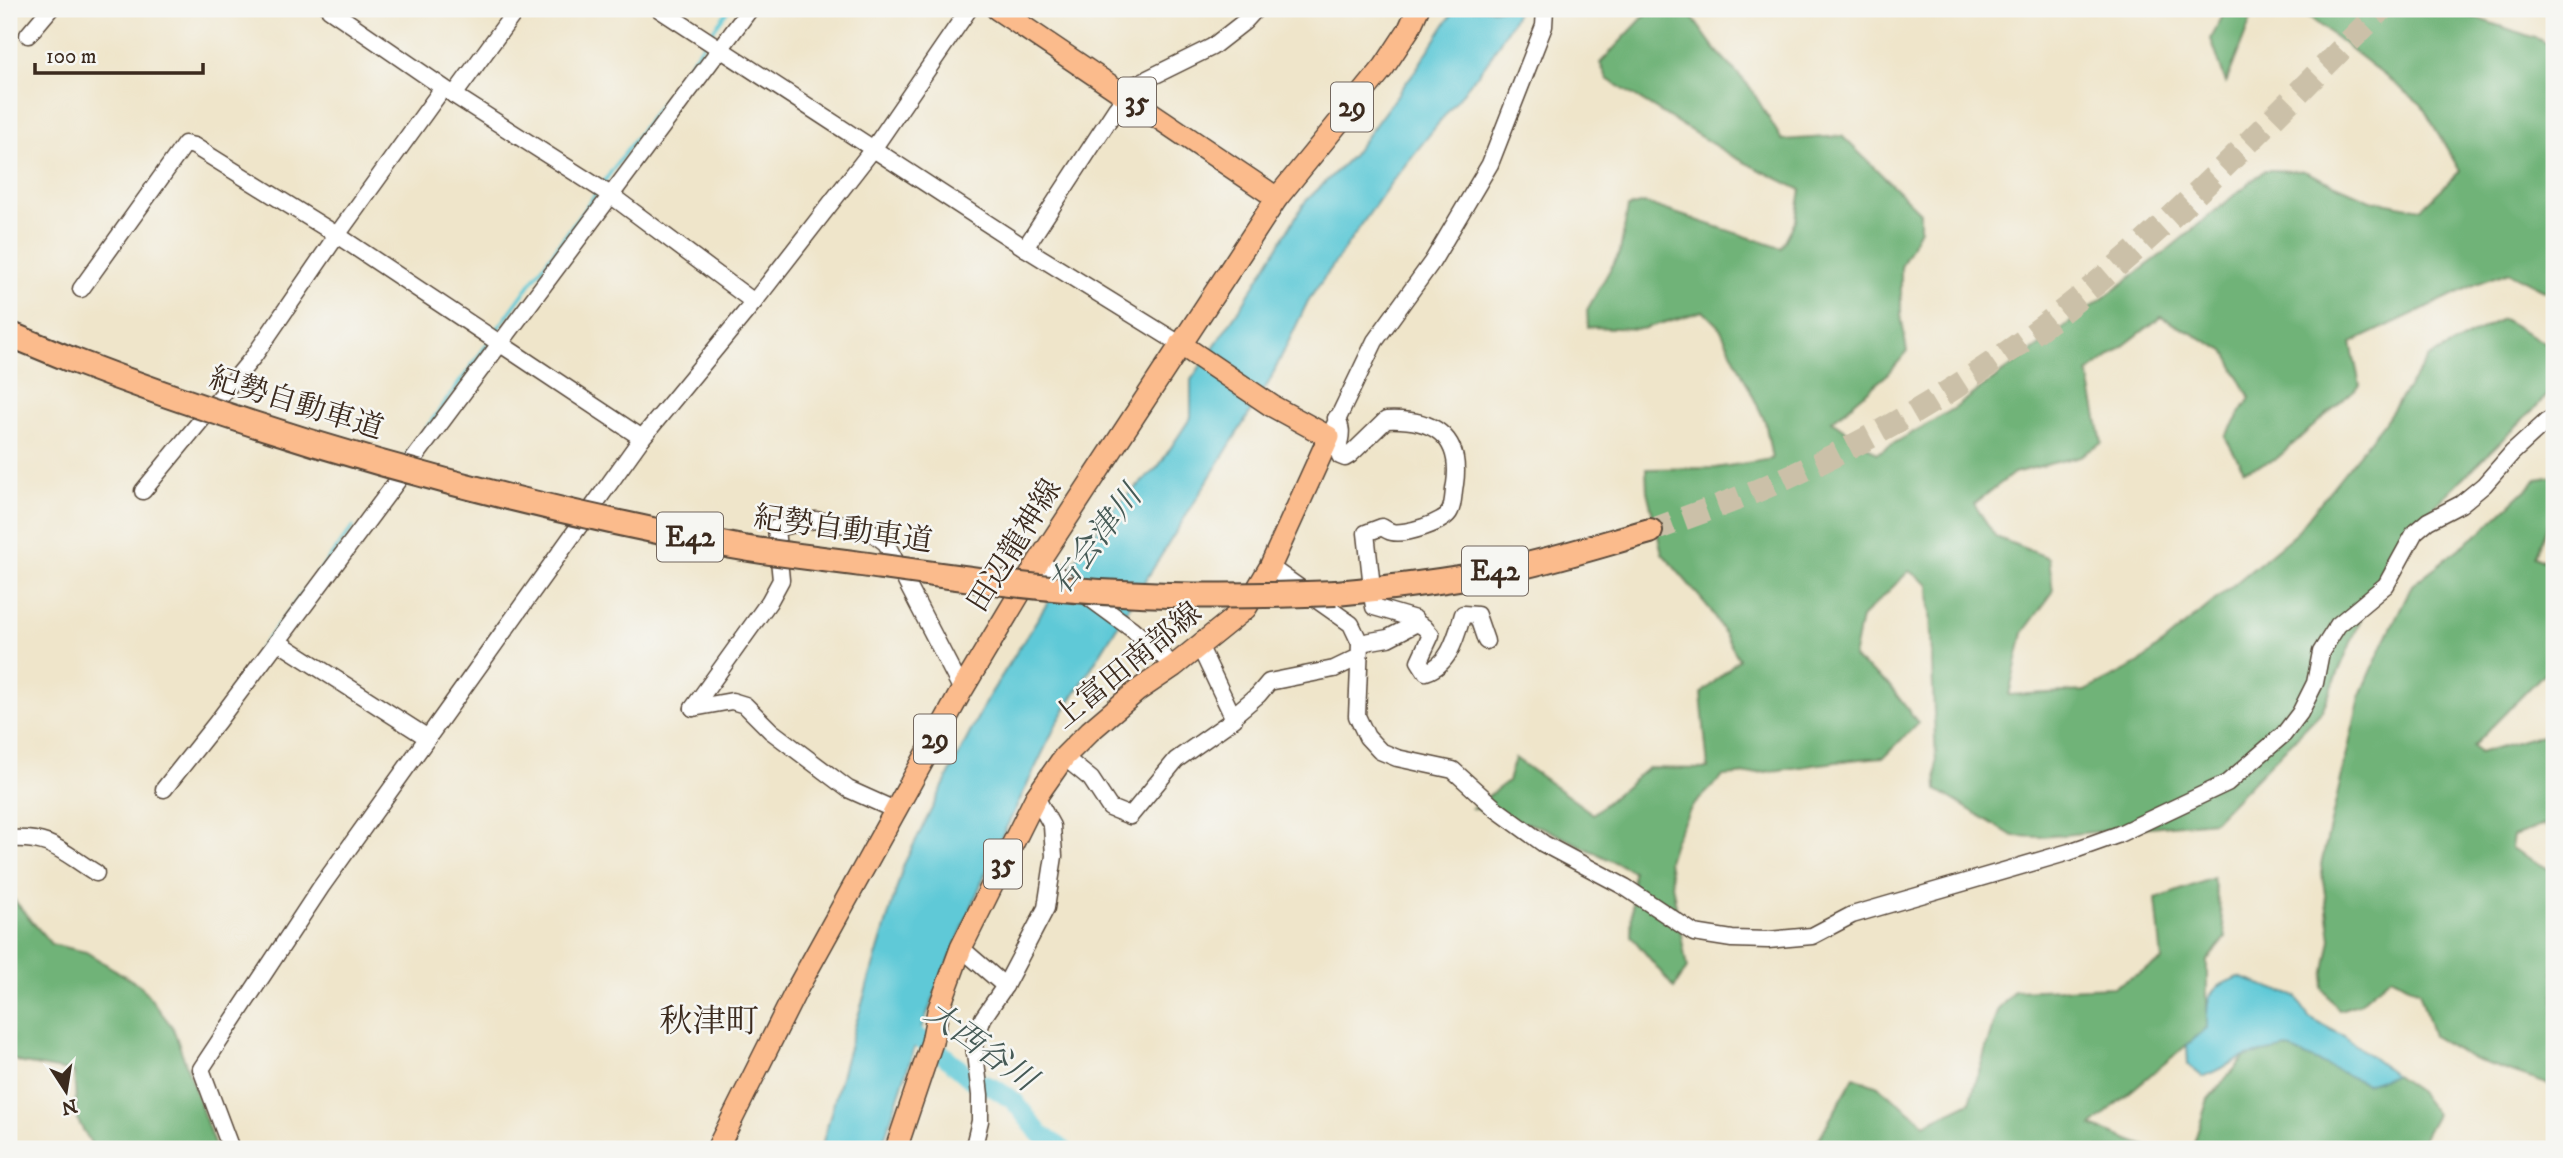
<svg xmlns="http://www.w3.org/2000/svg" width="2563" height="1158" font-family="'IM FELL DW Pica','Noto Serif JP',serif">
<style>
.forest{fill:#6fb378;stroke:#556e4b;stroke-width:2}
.water{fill:#5ec9d7;stroke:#4c7a7a;stroke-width:2}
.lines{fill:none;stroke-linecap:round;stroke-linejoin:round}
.stream{stroke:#5ec9d7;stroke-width:3.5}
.river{stroke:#5ec9d7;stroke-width:19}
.highway-tunnel{stroke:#cbc0a8;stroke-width:24;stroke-dasharray:24 12;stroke-linecap:butt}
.minor-casing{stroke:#564638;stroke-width:19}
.major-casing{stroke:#564638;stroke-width:24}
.highway-casing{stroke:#564638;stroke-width:28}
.minor{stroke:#fff;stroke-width:16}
.major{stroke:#fbbb8c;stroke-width:21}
.highway{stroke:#fbbb8c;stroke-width:24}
.highway-bridge-casing{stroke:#564638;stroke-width:28;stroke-linecap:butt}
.highway-bridge{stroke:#fbbb8c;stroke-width:24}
.labels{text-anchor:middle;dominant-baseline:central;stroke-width:5;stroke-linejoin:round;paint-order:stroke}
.shield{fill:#f6f6f2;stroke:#73675e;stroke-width:2}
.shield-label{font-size:28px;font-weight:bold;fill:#3b2a1e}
.street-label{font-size:30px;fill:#3b2a1e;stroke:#f6f6f2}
.water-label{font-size:32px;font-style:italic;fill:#465a56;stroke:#f6f6f2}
.quarter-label{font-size:33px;fill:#3b2a1e;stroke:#f6f6f2}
</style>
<rect width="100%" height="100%" fill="#f6f6f2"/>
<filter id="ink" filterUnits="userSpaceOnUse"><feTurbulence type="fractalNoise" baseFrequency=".0143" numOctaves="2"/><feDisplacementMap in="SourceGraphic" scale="14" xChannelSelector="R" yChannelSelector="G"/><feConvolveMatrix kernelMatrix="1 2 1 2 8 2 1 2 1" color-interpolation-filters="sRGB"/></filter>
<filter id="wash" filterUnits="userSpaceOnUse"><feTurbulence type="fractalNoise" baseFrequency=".00686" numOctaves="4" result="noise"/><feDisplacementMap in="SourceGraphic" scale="28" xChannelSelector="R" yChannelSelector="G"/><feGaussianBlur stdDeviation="1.57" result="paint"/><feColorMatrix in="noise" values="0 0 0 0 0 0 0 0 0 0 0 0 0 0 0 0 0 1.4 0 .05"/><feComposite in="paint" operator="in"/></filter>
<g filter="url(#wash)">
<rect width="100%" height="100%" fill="#efe5ca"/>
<g class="forest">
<path d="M 1651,9 L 1686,9 L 1715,49 L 1750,87 L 1782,140 L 1842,136 L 1920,212 L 1920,229 L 1901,267 L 1901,315 L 1907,352 L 1889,373 L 1832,421 L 1877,453 L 1955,408 L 2165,252 L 2265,170 L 2304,171 L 2370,200 L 2421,209 L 2460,171 L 2421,104 L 2313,20 L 2290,9 L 2449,9 L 2538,39 L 2554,48 L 2554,295 L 2509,272 L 2476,284 L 2351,343 L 2360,385 L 2275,460 L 2244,470 L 2225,437 L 2250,398 L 2225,351 L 2161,317 L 2088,373 L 2102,443 L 2080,456 L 2014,473 L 1974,504 L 1996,537 L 2049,558 L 2053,592 L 2023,633 L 2009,695 L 2085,691 L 2138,664 L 2295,534 L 2383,424 L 2429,357 L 2502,319 L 2554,348 L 2554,389 L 2390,550 L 2322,711 L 2214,821 L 2041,837 L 2013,836 L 1937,790 L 1929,585 L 1909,571 L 1861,618 L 1853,658 L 1889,685 L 1918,723 L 1884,757 C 1830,760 1777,773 1723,776 L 1691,808 L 1675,839 L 1668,861 L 1687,968 L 1674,988 L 1631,936 L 1633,871 L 1544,828 L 1472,808 L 1508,781 L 1515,758 L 1593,814 L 1648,768 L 1708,769 L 1701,694 L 1739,659 L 1710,609 L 1662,553 L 1647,491 L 1646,469 L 1715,468 L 1772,459 L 1765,421 L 1720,328 L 1703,311 L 1642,329 L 1588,327 L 1587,310 L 1620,252 L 1628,207 L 1645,203 L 1781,248 L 1796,220 L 1801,190 L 1732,156 L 1607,79 L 1600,63 Z"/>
<path d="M 2226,9 L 2255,9 L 2226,83 L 2211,39 Z"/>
<path d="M 2554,476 L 2554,509 L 2535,556 L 2554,566 L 2554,663 L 2473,746 L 2479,753 L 2530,738 L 2554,735 L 2554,833 L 2544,825 L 2513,836 L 2511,848 L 2554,872 L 2554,1084 L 2550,1085 L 2473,1059 L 2433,1036 L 2419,991 L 2391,977 L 2358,1004 L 2339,1010 L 2322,988 L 2331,939 L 2321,865 L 2360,697 L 2383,644 L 2412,585 L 2483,530 L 2537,479 Z"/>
<path d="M 2213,878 L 2226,937 L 2207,960 L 2207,1028 C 2169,1061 2128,1091 2092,1126 L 2153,1149 L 1813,1149 L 1854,1077 L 1878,1086 L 1925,1124 L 1970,1102 L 1997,1011 L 2014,991 L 2114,987 L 2162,961 L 2156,899 Z"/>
<path d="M 9,894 L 51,944 L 86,952 L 141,986 L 173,1028 L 216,1149 L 94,1149 L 77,1119 L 74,1072 L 23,1063 L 9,1058 Z"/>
<path d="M 2288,1048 L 2366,1083 L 2395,1075 L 2419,1092 L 2436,1114 L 2424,1136 L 2421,1149 L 2192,1149 L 2208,1099 L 2246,1056 Z"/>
</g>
<g class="water">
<path d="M 1455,9 L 1519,9 L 1489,60 L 1390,184 L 1308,301 L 1269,382 L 1057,723 L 993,855 L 920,1031 L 881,1149 L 821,1149 L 853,1033 L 904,864 L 986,701 L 1072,564 L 1112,510 L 1158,467 L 1191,417 L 1191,380 L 1243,304 L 1305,202 L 1352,156 L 1417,68 Z"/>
<path d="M 2239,977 L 2297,997 L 2309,1018 L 2344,1036 L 2395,1075 L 2366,1084 L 2288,1048 L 2246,1056 L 2203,1077 L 2188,1065 L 2187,1045 L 2207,1028 C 2207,995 2207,989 2239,977 Z"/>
</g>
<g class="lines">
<g class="stream">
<path d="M 709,36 L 729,9"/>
<path d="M 603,183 L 703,45"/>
<path d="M 494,334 L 596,193"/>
<path d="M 404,459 L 488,343"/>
<path d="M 257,653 L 353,527"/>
</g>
<path class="river" d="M 897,1024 L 940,1052 L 972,1080 L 994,1088 L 1014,1101 L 1040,1134 L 1063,1149"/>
</g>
</g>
<g filter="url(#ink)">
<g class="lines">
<path class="highway-tunnel" d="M 1650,531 C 1684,518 1720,506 1754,492 C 1855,450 1955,393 2042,327 C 2166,233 2272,117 2382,9"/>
<defs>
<g id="minor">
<path d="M 329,9 L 454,95 L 612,196 L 754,302"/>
<path d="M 659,9 L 1025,248 L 1180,344"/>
<path d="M 28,35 L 50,9"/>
<path d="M 454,95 L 517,9"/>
<path d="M 1025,248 L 1116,109 L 1135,85 L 1212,47 L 1244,22 L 1256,9"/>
<path d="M 81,289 L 185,144 L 194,146 L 337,235 L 642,438"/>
<path d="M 1336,418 C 1347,435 1335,442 1340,456 L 1345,458 L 1350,455 L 1386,420 C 1431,418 1462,434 1455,484 C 1453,492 1454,503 1450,511 C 1445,523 1404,535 1392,532 C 1388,531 1385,529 1382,527 L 1366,533 L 1371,578"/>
<path d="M 1329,437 L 1375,341 L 1432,262 L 1490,164 L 1544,26 L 1545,9"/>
<path d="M 143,491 L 254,356 L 337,235 L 443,88"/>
<path d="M 1039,561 L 1132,629 L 1174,666"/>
<path d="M 1270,567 L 1351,624 L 1360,643 L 1357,716 L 1367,737 L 1380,751 L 1397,758 L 1453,770 L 1496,809 L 1544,844 L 1625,887 L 1694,933 L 1732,939 L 1768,940 L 1812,936 L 1852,915 L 2069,852 L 2117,835 L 2227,783 L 2284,734 L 2300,713 L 2315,683 L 2321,652 L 2338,625 L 2386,585 L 2415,532 L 2428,521 L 2461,504 L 2484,485 L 2512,453 L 2547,421 L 2554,418"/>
<path d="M 1373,601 L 1374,607 L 1415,619 L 1417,623"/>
<path d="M 278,642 L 428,738"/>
<path d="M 1360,643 L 1388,638 L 1417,623 L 1424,627 L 1431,635 L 1419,661 L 1426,672 C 1450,664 1456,637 1463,614 L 1477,615 L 1486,641"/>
<path d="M 693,708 L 769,602 L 781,580 L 776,528 L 815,520 L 866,528 L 886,543 L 962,690"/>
<path d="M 693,708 L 732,701 L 745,705 L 771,731 L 848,789 L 897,811"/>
<path d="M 1233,716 L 1258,695 L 1269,682 L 1334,669 L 1359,657"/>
<path d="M 1064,757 L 1091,779 L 1110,808 L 1130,816 L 1176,760 L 1234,719 L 1199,645"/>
<path d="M 164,789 L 218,721 L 750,9"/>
<path d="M 9,839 C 51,836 62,852 96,873"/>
<path d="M 961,948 L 1005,986"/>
<path d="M 231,1149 L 201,1069 L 321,887 L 642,438 L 754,302 L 873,149 L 969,9"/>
<path d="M 975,1149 L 974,1146 L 980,1121 L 980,1095 L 974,1045 L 983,1018 L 1005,986 L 1046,908 L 1054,856 L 1052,826 L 1036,797"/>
</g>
<g id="major">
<path d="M 997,9 L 1277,198"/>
<path d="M 717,1149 L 798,987 L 962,690 L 1039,561 L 1277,198 L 1384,67 L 1409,29 L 1418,9"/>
<path d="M 896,1149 L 932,1042 L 938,1011 L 961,948 L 1036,797 L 1064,757 L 1090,731 L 1137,691 L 1174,666 L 1246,608 L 1270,567 L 1329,437 L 1272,406 L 1180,344"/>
</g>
<g id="highway">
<path d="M 9,334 L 67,358"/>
<path d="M 1336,593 C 1391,588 1446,581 1500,571 C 1551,561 1600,545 1650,531"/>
</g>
</defs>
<use href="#minor" class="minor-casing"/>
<use href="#major" class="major-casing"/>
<use href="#highway" class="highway-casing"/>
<use href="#minor" class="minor"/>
<use href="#major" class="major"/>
<use href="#highway" class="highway"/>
<defs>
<path id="highway-bridge" d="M 67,358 C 282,441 505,503 732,546 C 775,554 818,558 861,564 C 947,576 1034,589 1121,593 C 1193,597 1264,596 1336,593"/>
</defs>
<use href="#highway-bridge" class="highway-bridge-casing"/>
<use href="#highway-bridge" class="highway-bridge"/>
</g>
</g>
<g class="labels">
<g class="shield">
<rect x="1118" y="77.5" width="38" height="49" rx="5"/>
<rect x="1331" y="82.5" width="42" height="49" rx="5"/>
<rect x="657" y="512.5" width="66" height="49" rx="5"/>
<rect x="1462" y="546.5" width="66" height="49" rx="5"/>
<rect x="914" y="714.5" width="42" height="49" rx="5"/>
<rect x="984" y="839.5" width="38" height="49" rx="5"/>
</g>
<g class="shield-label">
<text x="1137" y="102">35</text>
<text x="1352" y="107">29</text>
<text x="690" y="537">E42</text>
<text x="1495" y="571">E42</text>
<text x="935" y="739">29</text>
<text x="1003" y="864">35</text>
</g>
<g class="street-label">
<text transform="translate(296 404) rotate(17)">紀勢自動車道</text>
<text transform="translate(843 530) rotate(8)">紀勢自動車道</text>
<text transform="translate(1015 546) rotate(-58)">田辺龍神線</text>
<text transform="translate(1128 666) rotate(-39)">上富田南部線</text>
</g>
<g class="water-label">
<text transform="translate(1096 541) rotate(-52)">右会津川</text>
<text transform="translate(980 1047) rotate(36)">大西谷川</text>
</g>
<g class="quarter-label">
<text x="709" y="1022">秋津町</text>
</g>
</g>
<rect width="2563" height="1158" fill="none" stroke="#f6f6f2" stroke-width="35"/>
<g transform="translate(66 1091) rotate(168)" stroke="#f6f6f2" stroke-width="5" paint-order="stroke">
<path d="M0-5L12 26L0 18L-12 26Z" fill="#3b2a1e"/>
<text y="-10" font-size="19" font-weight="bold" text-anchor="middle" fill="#3b2a1e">N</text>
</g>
<path d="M35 63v10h168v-10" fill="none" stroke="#3b2a1e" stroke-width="3.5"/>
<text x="46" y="63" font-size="21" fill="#3b2a1e" stroke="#f6f6f2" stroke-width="5" paint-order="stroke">100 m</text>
</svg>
